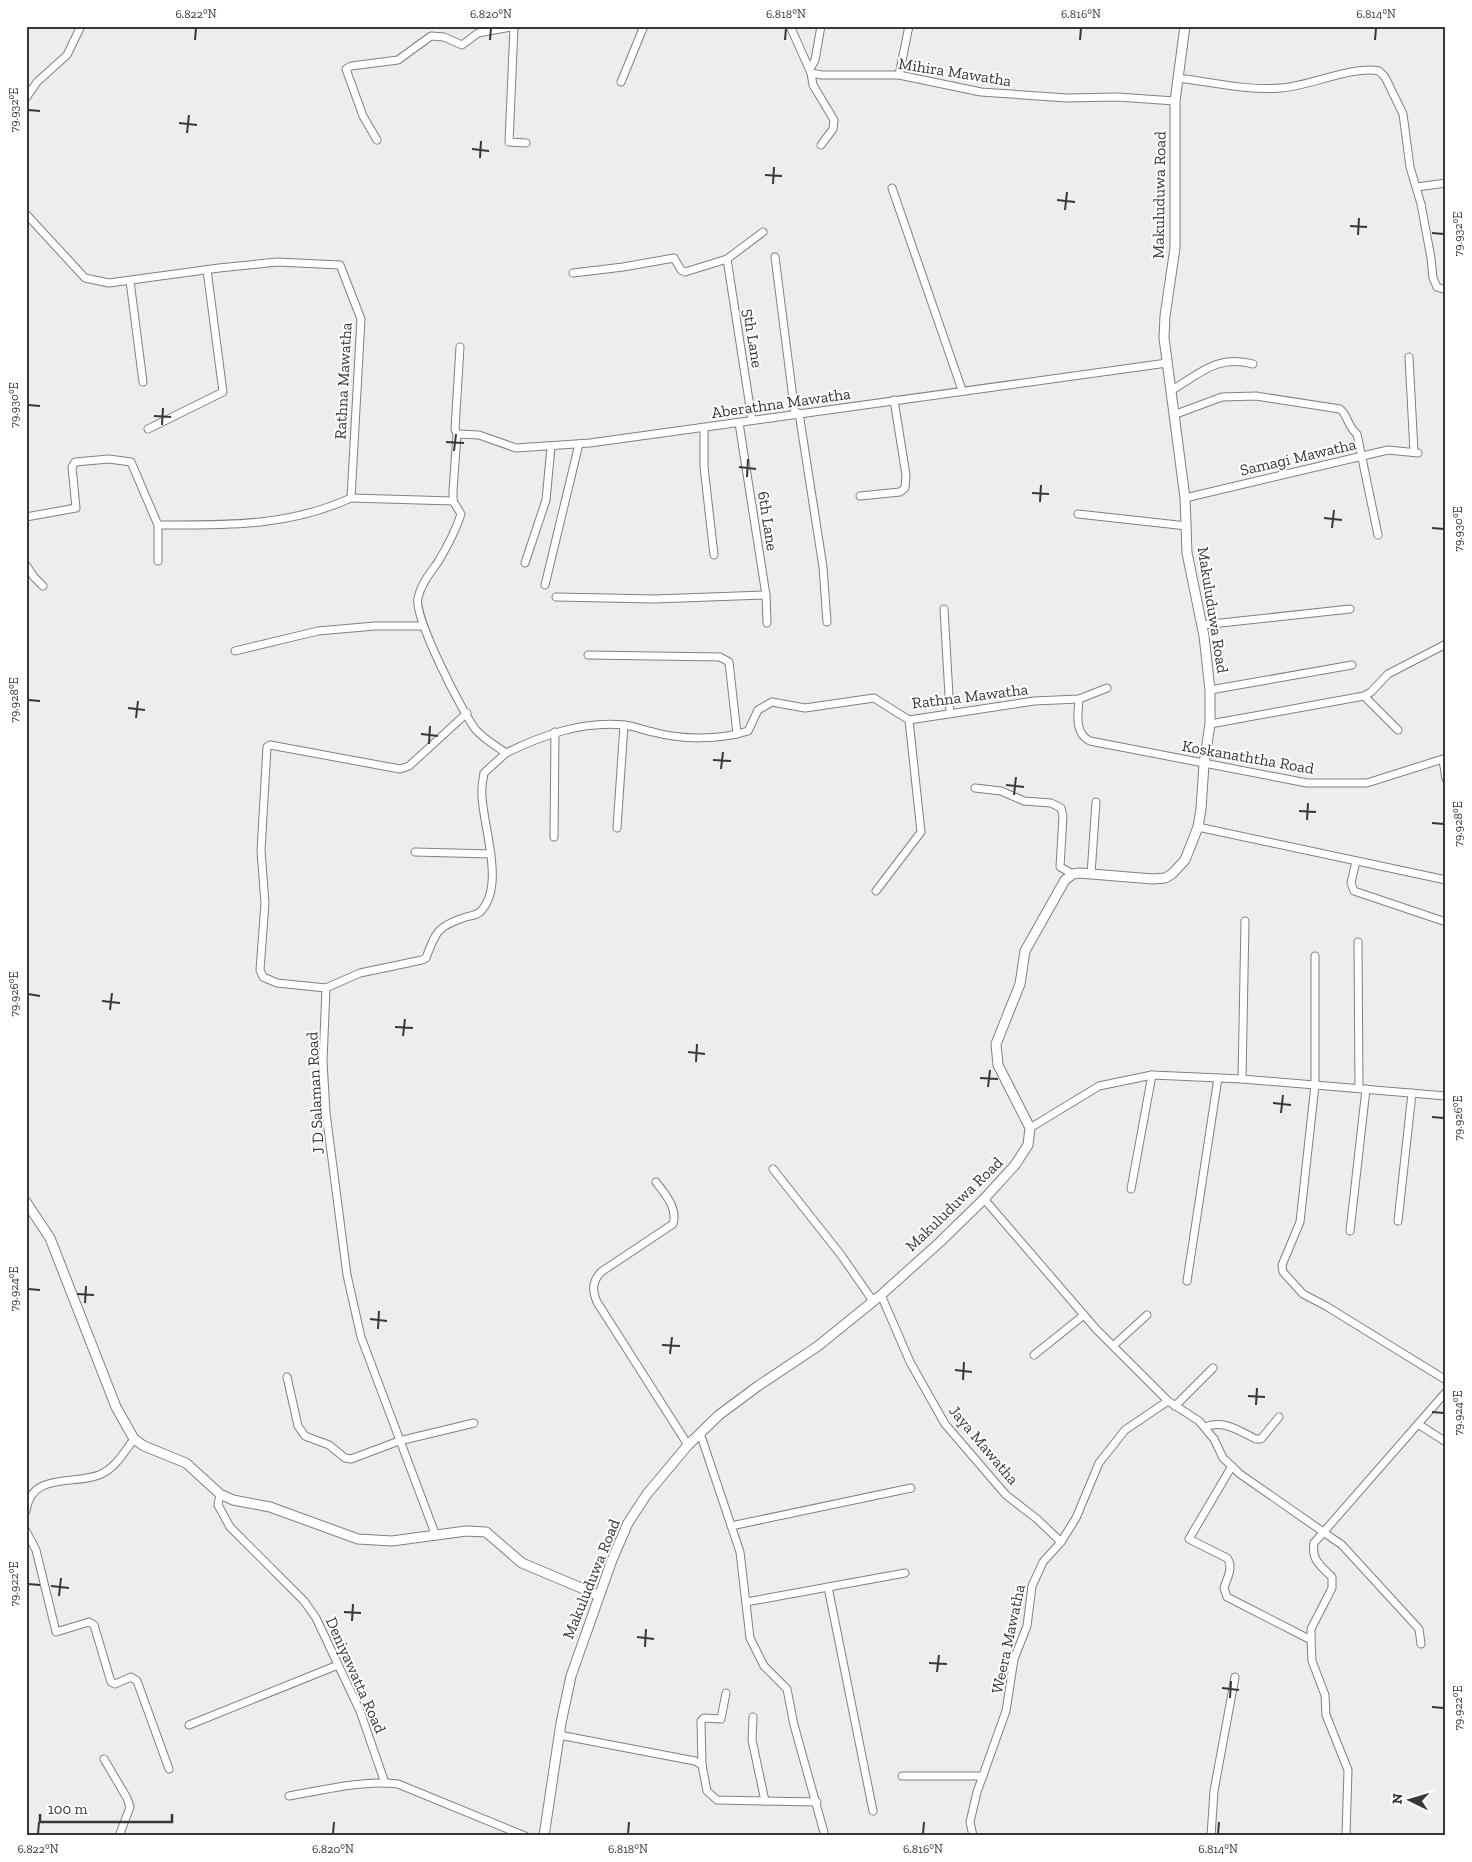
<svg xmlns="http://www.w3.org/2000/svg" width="1472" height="1862" font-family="'Zilla Slab',serif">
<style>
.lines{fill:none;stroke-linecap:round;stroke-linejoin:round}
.minor-casing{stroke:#7f8081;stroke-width:9}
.tertiary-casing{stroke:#7f8081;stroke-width:11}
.minor{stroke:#fff;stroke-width:7}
.tertiary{stroke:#fff;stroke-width:9}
.ticks{fill:none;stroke:#373737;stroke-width:2}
.labels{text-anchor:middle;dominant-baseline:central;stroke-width:4;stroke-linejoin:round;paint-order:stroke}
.street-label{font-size:16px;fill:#373737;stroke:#fff}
.neatline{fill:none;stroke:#373737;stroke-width:2}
.ticks-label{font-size:12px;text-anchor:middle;fill:#373737}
</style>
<rect width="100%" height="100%" fill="#ecedee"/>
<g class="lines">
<defs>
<g id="minor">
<path d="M 790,26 L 811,73 L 822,75 L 899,75 L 981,92 L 1067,98 L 1117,97 L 1175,101"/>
<path d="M 514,27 L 509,142 L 526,143"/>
<path d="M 810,69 L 815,60 L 821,26"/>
<path d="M 811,73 L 813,85 L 834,120 L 833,129 L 821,145"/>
<path d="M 899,75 L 909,26"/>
<path d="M 1178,78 C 1211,82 1248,91 1281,88 C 1310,86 1354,65 1379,71 L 1385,77 L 1403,114 L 1410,167 L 1421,204 L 1431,258 L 1433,278 L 1437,287 L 1446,290"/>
<path d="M 621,82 L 644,26"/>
<path d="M 26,98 L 37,82 L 67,55 L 81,26"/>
<path d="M 377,140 L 363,116 L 346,69 L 351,66 L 398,60 L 431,36 L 444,37 L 462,45 L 478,33 L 516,26"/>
<path d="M 1417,187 L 1446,183"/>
<path d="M 892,188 L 962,390"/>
<path d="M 26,214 L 85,278 L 109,283 L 219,268 L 277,262 L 340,265 L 361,319 L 351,498 C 287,527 227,525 158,525"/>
<path d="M 775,257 L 795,414"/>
<path d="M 727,259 L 752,420"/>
<path d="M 573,273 L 623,267 L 674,258 L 681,270 L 685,272 L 727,259 L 763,232"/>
<path d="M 130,281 L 143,382"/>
<path d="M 1409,357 L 1414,452"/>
<path d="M 1172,390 C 1202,372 1217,355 1253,364"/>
<path d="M 799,413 L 823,567 L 827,622"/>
<path d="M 1176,414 L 1222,397 L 1256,396 L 1340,409 C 1348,415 1347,426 1357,434 L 1378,535"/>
<path d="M 739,423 L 766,595 L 767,623"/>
<path d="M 704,428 L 704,467 L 714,555"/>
<path d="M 148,429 L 223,392 L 207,270"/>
<path d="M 457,434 L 455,429 L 460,347"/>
<path d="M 860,496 L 900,492 L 905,488 L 906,475 L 894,400"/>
<path d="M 351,498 L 453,501"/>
<path d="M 1185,498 L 1388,450 L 1418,453"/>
<path d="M 1078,514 L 1187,526"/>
<path d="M 26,517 L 76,508 L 72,467 L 75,462 L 109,459 L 131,462 L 158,525 L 158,561"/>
<path d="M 525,563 L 546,500 L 551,447"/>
<path d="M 26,565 L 34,577 L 43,586"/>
<path d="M 545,585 L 579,444"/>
<path d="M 556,597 L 655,599 L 766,595"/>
<path d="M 944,609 L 950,713"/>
<path d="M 1202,625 L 1350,609"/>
<path d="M 235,651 L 318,631 L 375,626 L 423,626"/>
<path d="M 588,655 L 720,657 L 729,662 L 737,734"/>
<path d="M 1107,688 L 1079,699 L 1034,701 L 909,720 L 874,698 L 805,708 L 772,702 L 758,710 L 748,731 C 720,740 682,740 653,732 C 643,730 634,726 624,725 C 582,721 543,735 506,753 C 496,746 484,739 476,730 C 463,714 413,616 418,598 C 421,584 430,573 438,562 C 447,547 456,530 461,514 L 453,501 L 453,491 L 457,434 L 479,435 L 516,448 L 590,443 L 1167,363"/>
<path d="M 1210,690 L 1352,665"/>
<path d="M 1364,696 L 1398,730"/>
<path d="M 1079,699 C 1078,714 1074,733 1090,741 L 1307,783 L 1367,783 L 1446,758"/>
<path d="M 1210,724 L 1364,696 L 1371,692 L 1388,674 L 1446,644"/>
<path d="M 1443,760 L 1446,779"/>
<path d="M 975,788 L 1001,791 L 1024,801 L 1051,803 L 1061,808 L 1063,816 L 1060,867 L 1073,874"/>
<path d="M 1198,827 L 1446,880"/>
<path d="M 617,828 L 624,725"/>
<path d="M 554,837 L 555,732"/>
<path d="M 415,852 L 491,854"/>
<path d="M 1356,861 L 1351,883 L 1354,891 L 1446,922"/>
<path d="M 1091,874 L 1096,802"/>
<path d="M 876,891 L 921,832 L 909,720"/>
<path d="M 1358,942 L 1359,1088"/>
<path d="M 1315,956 L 1315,1085 L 1300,1222 L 1282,1265 L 1283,1272 L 1303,1294 L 1326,1306 L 1446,1380"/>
<path d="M 326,988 L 277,983 L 263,977 L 260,970 L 265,903 L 261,851 L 267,747 L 270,745 L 400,769 L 409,766 L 467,713"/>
<path d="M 1242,1079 L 1245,921"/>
<path d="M 1030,1128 L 1099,1086 L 1152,1075 L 1242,1079 L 1446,1096"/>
<path d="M 773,1169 L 841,1255 L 873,1301"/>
<path d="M 656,1182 C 665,1194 678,1208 673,1224 L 601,1272 C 592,1282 592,1290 597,1302 L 688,1445"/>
<path d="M 1131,1189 L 1152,1075"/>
<path d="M 984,1199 L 1096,1329 L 1168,1401 L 1199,1421 L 1214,1439 L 1223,1458 L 1240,1474 L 1342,1545 L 1419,1629 L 1421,1644"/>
<path d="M 1398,1221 L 1412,1093"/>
<path d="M 1350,1231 L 1366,1089"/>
<path d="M 1187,1281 L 1218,1078"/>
<path d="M 881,1295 L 910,1362 L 945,1424 L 1006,1495 L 1037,1519 L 1061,1542"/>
<path d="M 1113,1346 L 1147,1315"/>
<path d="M 1034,1355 L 1084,1315"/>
<path d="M 287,1377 L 298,1426 L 305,1436 L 329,1445 L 345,1458 L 351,1459 L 399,1441 L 474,1423"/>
<path d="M 1175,1406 L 1213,1368"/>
<path d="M 1418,1424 L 1446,1442"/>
<path d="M 1205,1427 C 1223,1419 1239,1431 1256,1439 L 1261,1439 L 1279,1417"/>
<path d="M 700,1433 L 740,1552 L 750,1638 L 764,1666 L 787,1689 L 794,1725 L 825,1836"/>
<path d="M 1232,1466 L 1189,1539 L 1227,1558 C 1234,1567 1227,1578 1224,1588 L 1227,1597 L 1311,1640"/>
<path d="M 220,1494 L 218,1505 L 230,1527 L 304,1601 L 316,1618 L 360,1711 L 385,1783"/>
<path d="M 26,1511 C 31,1472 73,1485 99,1475 C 115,1469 125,1451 134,1439"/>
<path d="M 731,1526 L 911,1488"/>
<path d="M 26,1531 L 36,1550 L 56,1632 L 89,1622 L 94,1625 L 111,1682 L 115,1684 L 131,1677 L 137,1681 L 169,1769"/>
<path d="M 436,1536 L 361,1337 L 347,1275 L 326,1113 L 323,1061 L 326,988 L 360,973 L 422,960 L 426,958 C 436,931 438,926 466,917 C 470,916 477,915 480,912 C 506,887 483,827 482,796 C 481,788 483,780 484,773 L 506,753"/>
<path d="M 828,1587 L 873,1811"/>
<path d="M 746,1602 L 905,1573"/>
<path d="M 753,1717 L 752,1740 L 765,1801"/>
<path d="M 189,1725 L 338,1665"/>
<path d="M 559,1735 L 695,1761 L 702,1765 L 707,1791 L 717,1800 L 817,1802"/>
<path d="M 104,1759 L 127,1798 L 130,1807 L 119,1836"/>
<path d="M 702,1765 L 701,1721 L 704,1718 L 721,1719 L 726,1693"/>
<path d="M 902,1776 L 983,1776"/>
<path d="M 289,1796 C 324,1790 362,1780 398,1784 L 525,1836"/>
<path d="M 973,1836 L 970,1822 L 977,1792 L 1006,1711 L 1014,1659 L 1027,1626 L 1032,1586 L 1043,1562 L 1061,1542 L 1076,1518 L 1099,1463 L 1125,1430 L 1168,1401"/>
<path d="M 1211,1836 L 1214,1791 L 1235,1677"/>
<path d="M 1346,1836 L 1348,1770 L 1326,1715 L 1325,1695 L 1312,1661 L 1311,1640 L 1311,1629 L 1332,1588 L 1332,1577 C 1321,1566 1311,1560 1314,1543 L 1446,1392"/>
</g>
<g id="tertiary">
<path d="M 26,1202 L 50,1238 L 116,1407 L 134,1439 L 144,1446 L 186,1463 L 220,1494 L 233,1500 L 270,1507 L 358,1539 L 392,1541 L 466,1531 L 486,1532 L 522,1563 L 598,1595"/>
<path d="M 544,1836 L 561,1723 L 571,1676 L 612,1560 L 628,1523 L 647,1494 L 688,1445 L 719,1415 L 758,1386 L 818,1346 L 881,1295 L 940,1242 L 984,1199 L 1015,1165 L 1028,1145 L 1030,1128 L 998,1065 L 996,1044 L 1020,984 L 1025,951 L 1065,880 L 1073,874 L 1079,873 L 1153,879 L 1165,878 L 1172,874 L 1185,860 L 1198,827 L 1201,809 L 1204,764 L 1210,724 L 1210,690 L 1204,636 L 1187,553 L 1185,498 L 1164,338 L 1165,316 L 1175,248 L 1175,101 L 1185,26"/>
</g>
</defs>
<use href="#minor" class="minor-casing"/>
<use href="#tertiary" class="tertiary-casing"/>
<use href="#minor" class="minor"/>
<use href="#tertiary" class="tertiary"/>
</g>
<path class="ticks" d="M 195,40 L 196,28M 490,40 L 491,28M 785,40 L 786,28M 1080,40 L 1081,28M 1375,40 L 1376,28M 28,110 L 40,111M 179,123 L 197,125M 187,133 L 189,115M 472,149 L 489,151M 480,158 L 481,141M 765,175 L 782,176M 773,184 L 774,167M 1057,200 L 1075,202M 1065,210 L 1067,192M 1350,226 L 1367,227M 1432,233 L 1444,234M 1358,235 L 1359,218M 28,405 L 40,406M 154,416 L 171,417M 162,425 L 163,408M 446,442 L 464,443M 454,451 L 456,434M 739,467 L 756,469M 747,477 L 748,459M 1032,493 L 1049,494M 1040,502 L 1041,485M 1324,518 L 1342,520M 1332,528 L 1334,510M 1432,528 L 1444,529M 28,700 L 40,701M 128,708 L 145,710M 136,718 L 138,701M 421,734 L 438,736M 429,744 L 430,726M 713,760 L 731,761M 721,769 L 723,752M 1006,785 L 1024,787M 1014,795 L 1016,777M 1299,811 L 1316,812M 1307,820 L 1308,803M 1432,823 L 1444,824M 28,994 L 40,996M 102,1001 L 120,1003M 110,1010 L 112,993M 395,1027 L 413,1028M 403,1036 L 405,1019M 688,1052 L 705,1054M 696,1062 L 697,1044M 980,1078 L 998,1079M 988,1087 L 990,1070M 1273,1103 L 1291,1105M 1281,1113 L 1283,1095M 1432,1117 L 1444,1118M 28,1289 L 40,1290M 77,1294 L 94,1295M 85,1303 L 86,1286M 370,1319 L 387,1321M 378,1329 L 379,1311M 662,1345 L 680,1346M 670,1354 L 672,1337M 955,1370 L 972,1372M 963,1380 L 964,1362M 1248,1396 L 1265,1397M 1256,1405 L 1257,1388M 1432,1412 L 1444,1413M 28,1584 L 40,1585M 51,1586 L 69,1588M 59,1596 L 61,1578M 344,1612 L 361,1613M 352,1621 L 353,1604M 637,1637 L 654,1639M 645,1647 L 646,1629M 929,1663 L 947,1664M 937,1672 L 939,1655M 1222,1688 L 1239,1690M 1230,1698 L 1231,1681M 1432,1707 L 1444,1708M 38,1834 L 39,1822M 333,1834 L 334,1822M 628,1834 L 629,1822M 923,1834 L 924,1822M 1218,1834 L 1219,1822"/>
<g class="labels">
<g class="street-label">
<text transform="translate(955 72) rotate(9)">Mihira Mawatha</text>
<text transform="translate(1159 195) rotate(-89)">Makuluduwa Road</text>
<text transform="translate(753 338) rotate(81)">5th Lane</text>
<text transform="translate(343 381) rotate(-87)">Rathna Mawatha</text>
<text transform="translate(781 403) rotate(-8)">Aberathna Mawatha</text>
<text transform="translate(1298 457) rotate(-13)">Samagi Mawatha</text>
<text transform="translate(768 521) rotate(81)">6th Lane</text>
<text transform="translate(1213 610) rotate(81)">Makuluduwa Road</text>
<text transform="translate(970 696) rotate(-7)">Rathna Mawatha</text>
<text transform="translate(1248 757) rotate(10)">Koskanaththa Road</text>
<text transform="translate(315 1093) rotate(-93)">J D Salaman Road</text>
<text transform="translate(954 1204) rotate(-44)">Makuluduwa Road</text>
<text transform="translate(984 1445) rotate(50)">Jaya Mawatha</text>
<text transform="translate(591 1579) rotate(-68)">Makuluduwa Road</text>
<text transform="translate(1008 1639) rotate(-78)">Weera Mawatha</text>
<text transform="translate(356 1675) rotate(66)">Deniyawatta Road</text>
</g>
</g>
<rect width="1472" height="1862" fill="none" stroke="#ffffff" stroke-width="55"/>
<g transform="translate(1410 1800) rotate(275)" stroke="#ffffff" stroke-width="4" paint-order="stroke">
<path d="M0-4L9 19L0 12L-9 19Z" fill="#373737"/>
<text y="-8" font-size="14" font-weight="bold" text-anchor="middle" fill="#373737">N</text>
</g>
<path d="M40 1814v8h132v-8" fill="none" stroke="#373737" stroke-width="2.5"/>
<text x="48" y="1814" font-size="15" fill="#373737" stroke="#ffffff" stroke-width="4" paint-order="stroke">100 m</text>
<rect x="28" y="28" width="1416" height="1806" class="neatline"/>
<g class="ticks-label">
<text x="196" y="18">6.822°N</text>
<text x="491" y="18">6.820°N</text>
<text x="786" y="18">6.818°N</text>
<text x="1081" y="18">6.816°N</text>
<text x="1376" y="18">6.814°N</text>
<text transform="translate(14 110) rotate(-90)" y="4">79.932°E</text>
<text transform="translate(1458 234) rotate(-90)" y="4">79.932°E</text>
<text transform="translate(14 405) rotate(-90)" y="4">79.930°E</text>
<text transform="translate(1458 529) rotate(-90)" y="4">79.930°E</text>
<text transform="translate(14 700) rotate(-90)" y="4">79.928°E</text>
<text transform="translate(1458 824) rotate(-90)" y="4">79.928°E</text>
<text transform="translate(14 994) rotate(-90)" y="4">79.926°E</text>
<text transform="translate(1458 1118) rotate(-90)" y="4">79.926°E</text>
<text transform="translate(14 1289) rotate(-90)" y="4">79.924°E</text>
<text transform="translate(1458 1413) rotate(-90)" y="4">79.924°E</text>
<text transform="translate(14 1584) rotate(-90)" y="4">79.922°E</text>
<text transform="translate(1458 1708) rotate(-90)" y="4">79.922°E</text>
<text x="38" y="1853">6.822°N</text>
<text x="333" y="1853">6.820°N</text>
<text x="628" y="1853">6.818°N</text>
<text x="923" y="1853">6.816°N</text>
<text x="1218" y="1853">6.814°N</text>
</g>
</svg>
